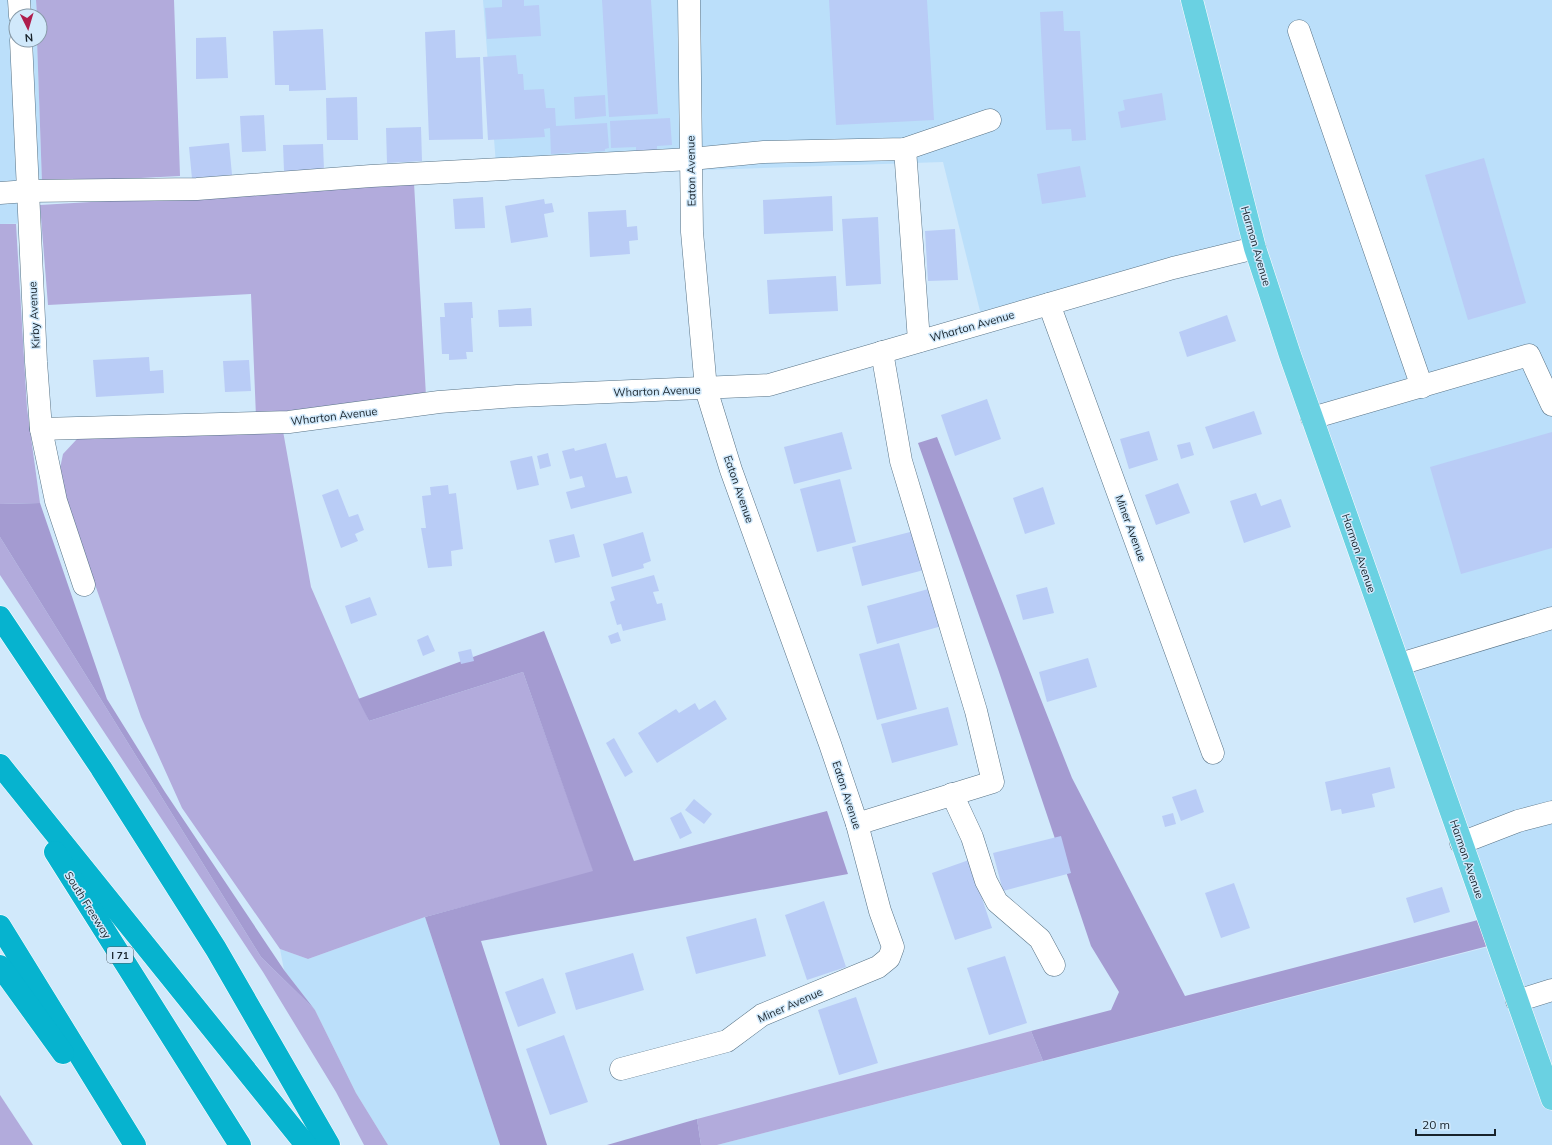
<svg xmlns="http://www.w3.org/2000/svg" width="1552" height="1145" font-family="Mulish,sans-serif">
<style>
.built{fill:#bbdffa}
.green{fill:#b2abdc}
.forest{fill:#a49bd1}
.building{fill:#b9ccf6}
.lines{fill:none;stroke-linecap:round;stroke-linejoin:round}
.minor-casing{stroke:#587386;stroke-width:23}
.major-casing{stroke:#fff;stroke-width:23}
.highway-casing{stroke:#fff;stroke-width:23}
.minor{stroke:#fff;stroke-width:22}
.major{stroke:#6ad1e2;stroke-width:22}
.highway{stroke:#06b3cf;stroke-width:22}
.labels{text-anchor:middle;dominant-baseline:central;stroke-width:3;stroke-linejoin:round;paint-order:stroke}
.shield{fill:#d1e9fb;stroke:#505e69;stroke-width:1}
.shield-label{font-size:10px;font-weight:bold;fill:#18232b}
.street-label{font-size:11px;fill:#18232b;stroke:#d1e9fb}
</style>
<rect width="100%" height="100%" fill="#d1e9fb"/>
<g class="built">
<path d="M 0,0 L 36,0 L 37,16 L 16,16 L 16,40 L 37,40 L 42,183 L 40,205 L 42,223 L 0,224 Z"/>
<path d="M 483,0 L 1552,0 L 1552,1145 L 717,1145 L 1488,947 L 1245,239 L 981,315 L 943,162 L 497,177 Z"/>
<path d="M 425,917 L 500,1145 L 388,1145 L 356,1093 L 315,1010 L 284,970 L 280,949 L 308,959 Z"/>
</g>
<g class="green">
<path d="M 36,0 L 174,0 L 180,176 L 42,183 L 37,40 L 40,40 L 40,16 L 37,16 Z"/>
<path d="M 414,183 L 426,396 L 256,417 L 251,294 L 48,305 L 40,205 Z"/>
<path d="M 0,224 L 16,224 L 27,408 L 40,503 L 0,504 Z"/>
<path d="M 283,431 L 311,587 L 369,721 L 523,672 L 594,872 L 425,917 L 308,959 L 280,949 L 182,808 L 141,717 L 58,478 L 63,454 L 77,439 Z"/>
<path d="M 0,537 L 261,957 L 315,1010 L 356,1093 L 388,1145 L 364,1145 L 336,1092 L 263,972 L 0,575 Z"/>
<path d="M 1031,1031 L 1043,1061 L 717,1145 L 701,1145 L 697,1119 Z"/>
<path d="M 0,1095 L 33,1145 L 0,1145 Z"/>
</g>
<g class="forest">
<path d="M 937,437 L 1072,778 L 1185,996 L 1478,920 L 1488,946 L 1043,1061 L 1031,1031 L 1111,1010 L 1119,992 L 1091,946 L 998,669 L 918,443 Z"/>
<path d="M 40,503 L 107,699 L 165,792 L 284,970 L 315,1010 L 261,957 L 0,537 L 0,504 Z"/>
<path d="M 544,631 L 634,861 L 827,811 L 848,874 L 481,941 L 547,1145 L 500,1145 L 425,917 L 593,871 L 523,672 L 369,721 L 358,699 Z"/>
<path d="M 697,1119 L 701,1145 L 607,1145 Z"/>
</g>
<g class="building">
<path d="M 502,0 L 524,0 L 524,6 L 539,5 L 541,36 L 487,39 L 485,8 L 502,7 Z"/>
<path d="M 602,0 L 651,0 L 658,114 L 609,117 Z"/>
<path d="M 829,0 L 927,0 L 934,120 L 836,125 Z"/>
<path d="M 1063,11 L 1064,31 L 1080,31 L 1086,140 L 1072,141 L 1071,129 L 1046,130 L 1040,12 Z"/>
<path d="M 323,29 L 326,90 L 289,91 L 289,85 L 275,85 L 273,31 Z"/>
<path d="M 455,30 L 456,58 L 480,57 L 483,139 L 429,140 L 425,32 Z"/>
<path d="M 226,37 L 228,78 L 196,79 L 196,38 Z"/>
<path d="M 516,55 L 518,74 L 523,74 L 524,90 L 544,89 L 546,108 L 555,108 L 556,126 L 607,123 L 609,148 L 605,149 L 605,151 L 551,154 L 550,128 L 544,129 L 545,137 L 488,140 L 483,57 Z"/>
<path d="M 1162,93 L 1166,120 L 1121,128 L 1118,112 L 1125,110 L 1123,100 Z"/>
<path d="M 605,95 L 606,116 L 575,119 L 574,97 Z"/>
<path d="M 357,97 L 358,140 L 327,140 L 326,98 Z"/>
<path d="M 264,115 L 266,151 L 242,152 L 240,116 Z"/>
<path d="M 670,118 L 672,145 L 657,146 L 657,152 L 636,153 L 636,147 L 611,148 L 610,121 Z"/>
<path d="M 421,127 L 422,161 L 387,163 L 386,128 Z"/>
<path d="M 229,143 L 232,175 L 192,179 L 189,147 Z"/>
<path d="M 323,144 L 324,170 L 284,171 L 283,145 Z"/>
<path d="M 1484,158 L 1526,303 L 1468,320 L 1425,175 Z"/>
<path d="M 1080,166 L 1086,197 L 1042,204 L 1037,174 Z"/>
<path d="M 832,196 L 833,231 L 764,234 L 763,200 Z"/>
<path d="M 483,197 L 485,228 L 455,229 L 453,199 Z"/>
<path d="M 544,199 L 545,204 L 552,203 L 554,212 L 544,214 L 548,237 L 511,243 L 505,206 Z"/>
<path d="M 626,210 L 627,227 L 637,226 L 638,240 L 629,241 L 630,254 L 590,257 L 588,212 Z"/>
<path d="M 878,217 L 881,284 L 846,286 L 842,219 Z"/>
<path d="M 955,229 L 958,280 L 928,281 L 925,231 Z"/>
<path d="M 836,276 L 838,311 L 769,314 L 767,280 Z"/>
<path d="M 472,302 L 473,318 L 471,318 L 473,352 L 466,352 L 467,359 L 449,360 L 449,354 L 442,354 L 440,317 L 445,317 L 444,303 Z"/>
<path d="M 531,308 L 532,326 L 499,327 L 498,310 Z"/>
<path d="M 1227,315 L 1236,341 L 1187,357 L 1179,332 Z"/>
<path d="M 149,357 L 150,371 L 163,370 L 164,393 L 96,397 L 93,360 Z"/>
<path d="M 249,360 L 251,391 L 225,392 L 223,361 Z"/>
<path d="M 987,399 L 1001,439 L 955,456 L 941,415 Z"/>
<path d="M 1254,411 L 1262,434 L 1213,449 L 1205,427 Z"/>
<path d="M 1149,431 L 1158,460 L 1129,469 L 1120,439 Z"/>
<path d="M 842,432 L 852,469 L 794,484 L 784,447 Z"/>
<path d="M 1552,432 L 1552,548 L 1461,574 L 1430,467 Z"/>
<path d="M 1190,442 L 1194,455 L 1181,459 L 1177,445 Z"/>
<path d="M 606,443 L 616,478 L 627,476 L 632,493 L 571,509 L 566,492 L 585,487 L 582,476 L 570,479 L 562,451 L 574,448 L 575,451 Z"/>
<path d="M 548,453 L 551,466 L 540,469 L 537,456 Z"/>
<path d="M 532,456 L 539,485 L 517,490 L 510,461 Z"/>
<path d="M 840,479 L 856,542 L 817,552 L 800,489 Z"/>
<path d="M 1178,483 L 1190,513 L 1156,525 L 1145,495 Z"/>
<path d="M 448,485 L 449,494 L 456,493 L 463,549 L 451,551 L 452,566 L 428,568 L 421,528 L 426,528 L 422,496 L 431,495 L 430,487 Z"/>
<path d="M 1043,487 L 1055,524 L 1025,534 L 1013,498 Z"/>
<path d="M 338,489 L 349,517 L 358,514 L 364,530 L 355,534 L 358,541 L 341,548 L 322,495 Z"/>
<path d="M 1256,493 L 1261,506 L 1281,499 L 1291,527 L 1244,543 L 1230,501 Z"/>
<path d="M 914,531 L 924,570 L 862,586 L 852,547 Z"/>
<path d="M 643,532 L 651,561 L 643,564 L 644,568 L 612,577 L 603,544 Z"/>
<path d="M 574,534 L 580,557 L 555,563 L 549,540 Z"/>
<path d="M 654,575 L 659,591 L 653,592 L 657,604 L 662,603 L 666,620 L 623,631 L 621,624 L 617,625 L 610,602 L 615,600 L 611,587 Z"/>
<path d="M 1047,587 L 1054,613 L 1023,620 L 1016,595 Z"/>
<path d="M 932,588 L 942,626 L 877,644 L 867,606 Z"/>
<path d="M 370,597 L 377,615 L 351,624 L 345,606 Z"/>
<path d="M 618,632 L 621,641 L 611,644 L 608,636 Z"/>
<path d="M 428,635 L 435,651 L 423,656 L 417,640 Z"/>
<path d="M 899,643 L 917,709 L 877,720 L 859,654 Z"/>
<path d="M 471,649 L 474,661 L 461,664 L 458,652 Z"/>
<path d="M 1088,658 L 1097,687 L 1047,702 L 1039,672 Z"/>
<path d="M 715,700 L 727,719 L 657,763 L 638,733 L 676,709 L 679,713 L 695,703 L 699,710 Z"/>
<path d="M 948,707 L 958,745 L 892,763 L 881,724 Z"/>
<path d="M 614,738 L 633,772 L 625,777 L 606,743 Z"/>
<path d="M 1390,767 L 1395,788 L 1372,794 L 1375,807 L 1342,814 L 1341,809 L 1331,811 L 1325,782 Z"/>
<path d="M 1196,789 L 1204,812 L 1181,821 L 1172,797 Z"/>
<path d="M 694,799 L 712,814 L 704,824 L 685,810 Z"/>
<path d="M 681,812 L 692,833 L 680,839 L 670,818 Z"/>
<path d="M 1173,813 L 1176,824 L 1165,827 L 1162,816 Z"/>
<path d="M 1061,836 L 1071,873 L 1003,891 L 993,853 Z"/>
<path d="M 969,860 L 992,928 L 955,940 L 932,873 Z"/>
<path d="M 1234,883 L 1250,928 L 1221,938 L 1205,893 Z"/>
<path d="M 1442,887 L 1450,912 L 1414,923 L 1406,898 Z"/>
<path d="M 824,901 L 846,967 L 807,980 L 785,915 Z"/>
<path d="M 756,918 L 766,956 L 696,974 L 686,937 Z"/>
<path d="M 633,953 L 644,990 L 576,1010 L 565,973 Z"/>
<path d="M 1005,956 L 1027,1023 L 989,1035 L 967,968 Z"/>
<path d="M 543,978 L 556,1013 L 518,1027 L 505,992 Z"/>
<path d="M 856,997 L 878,1063 L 839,1075 L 818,1010 Z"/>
<path d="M 564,1035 L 588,1102 L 550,1115 L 526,1049 Z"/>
</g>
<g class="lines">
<defs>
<g id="minor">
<path d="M 19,0 L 20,16"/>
<path d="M 1299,31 L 1422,387"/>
<path d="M 21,40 L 36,362 L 41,429 L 56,501 L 84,585"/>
<path d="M 905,149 L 919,341"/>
<path d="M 0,193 L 28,191 L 197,189 L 371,176 L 691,159 L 764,152 L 905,149 L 990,120"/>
<path d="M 1049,304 L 1213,753"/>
<path d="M 1312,418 L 1529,355 L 1552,405"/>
<path d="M 41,429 L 289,422 L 439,402 L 517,396 L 769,385 L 1173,268 L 1255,248"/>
<path d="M 1400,664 L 1552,618"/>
<path d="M 952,794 L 972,837 L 986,881 L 997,902 L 1040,939 L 1054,965"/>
<path d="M 857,824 L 993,782 L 976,711 L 901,461 L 882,352"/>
<path d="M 1461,843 L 1518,821 L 1552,812"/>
<path d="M 1517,1001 L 1552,990"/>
<path d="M 621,1069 L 727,1041 L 762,1015 L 878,967 L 889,958 L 893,947 L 880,911 L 857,824 L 830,744 L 731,470 L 706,389 L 692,232 L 689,0"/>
</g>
<path id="major" d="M 1192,0 L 1255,248 L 1290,355 L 1552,1099"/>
<g id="highway">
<path d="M 0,617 L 101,768 L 216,949 L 329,1145"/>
<path d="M 0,765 L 306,1145"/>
<path d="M 55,852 L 240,1145"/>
<path d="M 0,926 L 135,1145"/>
<path d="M 0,966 L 63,1053"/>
</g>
</defs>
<use href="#minor" class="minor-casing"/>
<use href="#major" class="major-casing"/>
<use href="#highway" class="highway-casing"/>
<use href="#minor" class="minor"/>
<use href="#major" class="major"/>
<use href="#highway" class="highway"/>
</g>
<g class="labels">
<rect class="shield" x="107" y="947" width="26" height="16" rx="3"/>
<g class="shield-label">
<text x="120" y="955">I 71</text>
</g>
<g class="street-label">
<text transform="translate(691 171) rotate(-91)">Eaton Avenue</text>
<text transform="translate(1256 246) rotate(74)">Harmon Avenue</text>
<text transform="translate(34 315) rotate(-93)">Kirby Avenue</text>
<text transform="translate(972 326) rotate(-16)">Wharton Avenue</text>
<text transform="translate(657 391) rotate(-2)">Wharton Avenue</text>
<text transform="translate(334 416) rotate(-7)">Wharton Avenue</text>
<text transform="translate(739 489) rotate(71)">Eaton Avenue</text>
<text transform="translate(1131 528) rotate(70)">Miner Avenue</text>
<text transform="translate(1359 553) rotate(71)">Harmon Avenue</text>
<text transform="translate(847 795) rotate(72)">Eaton Avenue</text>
<text transform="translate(1467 859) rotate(71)">Harmon Avenue</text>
<text transform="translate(88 905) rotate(58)">South Freeway</text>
<text transform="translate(790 1005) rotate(-24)">Miner Avenue</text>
</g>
</g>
<g transform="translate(28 28) rotate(175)"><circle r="19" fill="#d1e9fb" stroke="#879aa8"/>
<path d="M0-3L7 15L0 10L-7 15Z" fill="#ae1d4d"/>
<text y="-6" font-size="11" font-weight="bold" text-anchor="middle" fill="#18232b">N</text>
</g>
<path d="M1416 1129v6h79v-6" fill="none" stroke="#18232b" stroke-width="2"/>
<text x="1422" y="1129" font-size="12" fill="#18232b" stroke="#d1e9fb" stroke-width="3" paint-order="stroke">20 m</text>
</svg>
